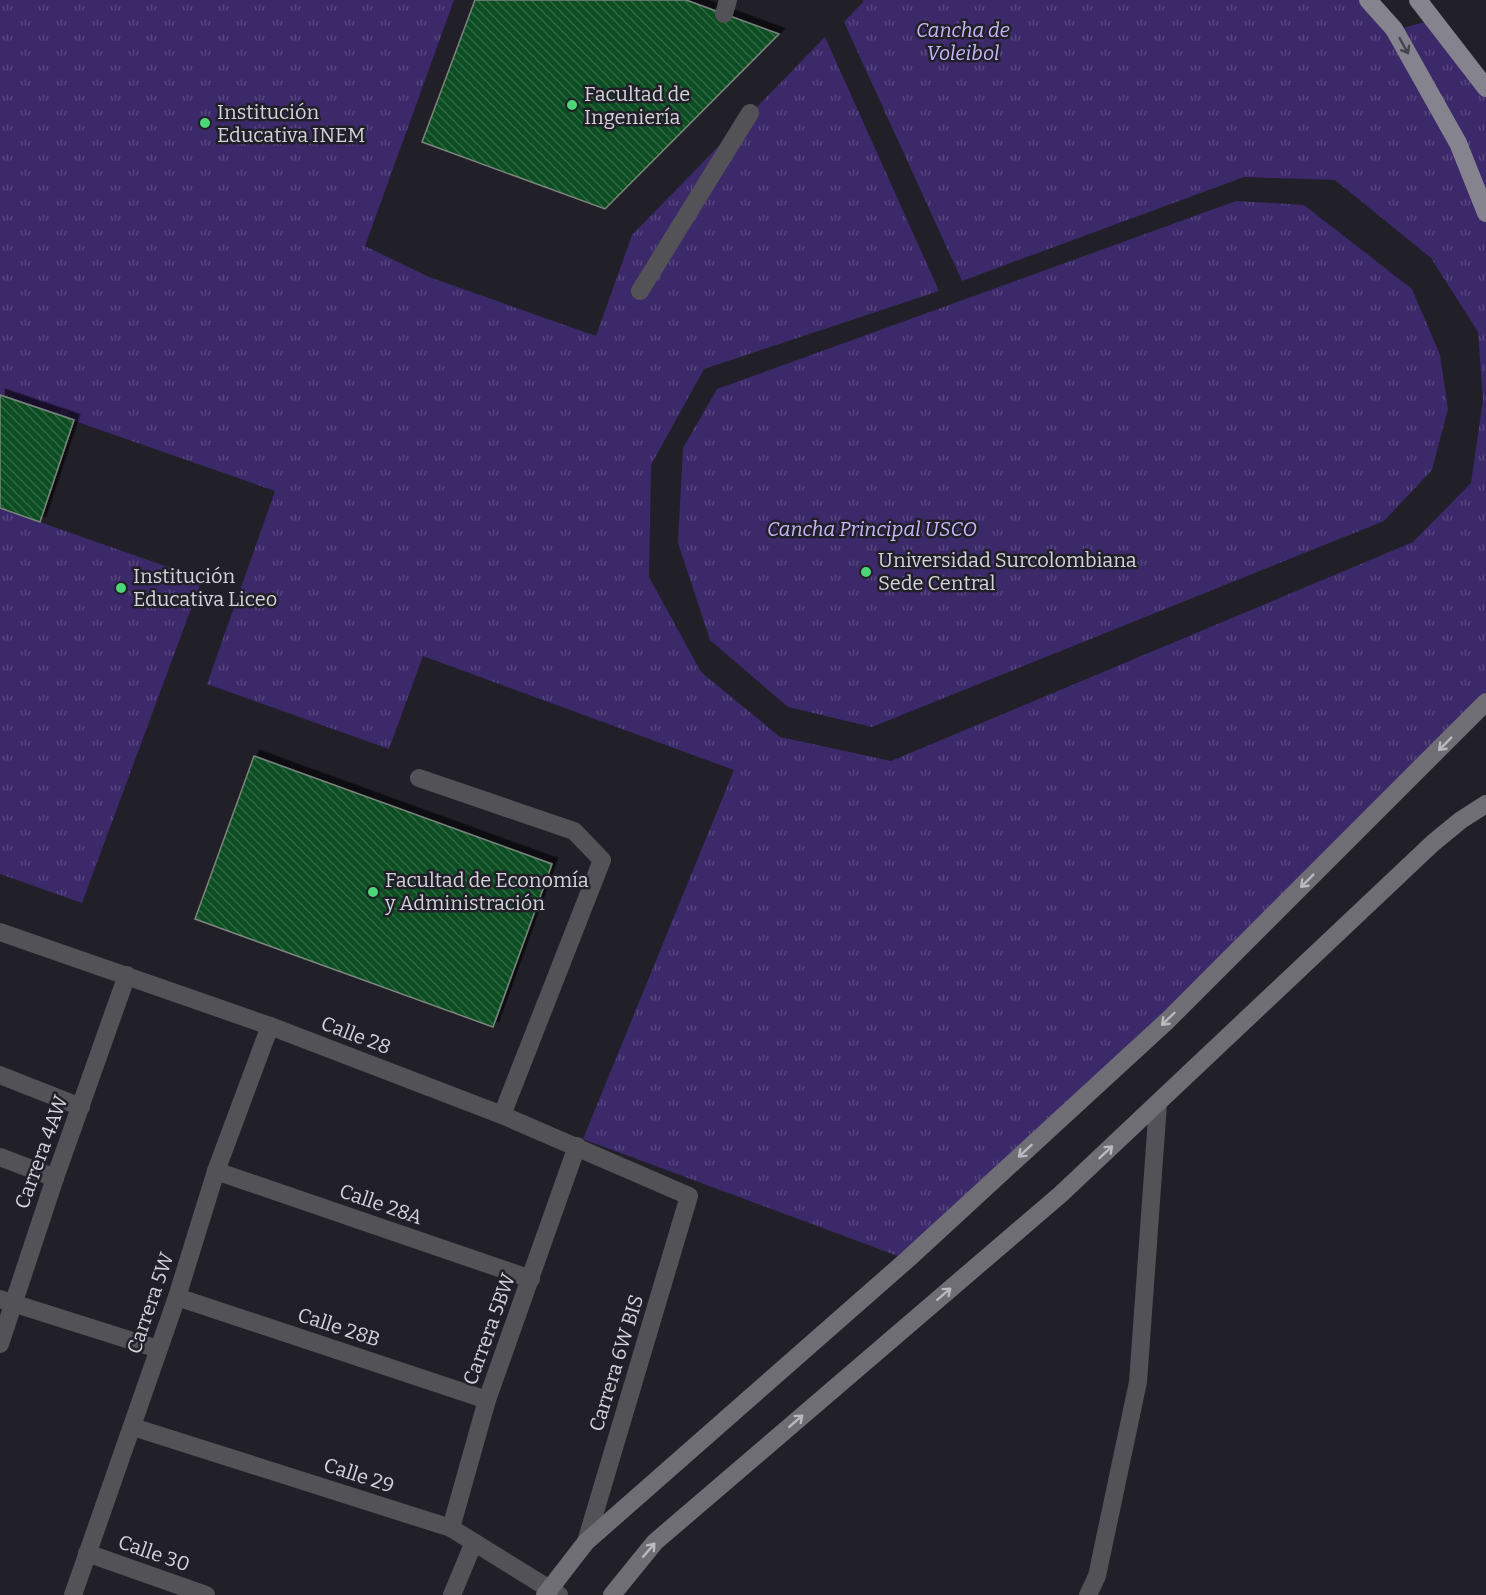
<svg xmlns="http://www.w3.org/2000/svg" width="1486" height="1595" font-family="Bitter,serif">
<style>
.park{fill:url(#park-tufts)}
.building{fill:url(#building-back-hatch);stroke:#7b857d;stroke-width:1.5;filter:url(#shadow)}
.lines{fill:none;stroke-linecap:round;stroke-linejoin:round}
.lane{stroke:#535257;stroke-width:18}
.street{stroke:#535257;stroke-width:18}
.secondary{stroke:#6f6e75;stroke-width:18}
.primary{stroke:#85838d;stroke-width:18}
.oneway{stroke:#44424b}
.oneway2{stroke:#bbbac0}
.poi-dot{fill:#4cd677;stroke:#211f28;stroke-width:2}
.labels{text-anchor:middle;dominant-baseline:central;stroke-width:5;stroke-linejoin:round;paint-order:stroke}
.park-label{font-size:20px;font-style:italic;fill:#c5b8f8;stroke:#211f28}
.poi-label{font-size:20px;fill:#d4d3d9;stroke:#211f28;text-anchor:start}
.street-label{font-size:20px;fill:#d4d3d9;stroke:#211f28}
</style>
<defs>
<pattern id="park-tufts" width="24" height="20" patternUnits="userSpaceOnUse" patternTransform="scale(1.5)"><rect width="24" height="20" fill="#3c296a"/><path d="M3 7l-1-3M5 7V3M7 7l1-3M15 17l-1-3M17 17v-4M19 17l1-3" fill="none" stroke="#57477f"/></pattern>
<pattern id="building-back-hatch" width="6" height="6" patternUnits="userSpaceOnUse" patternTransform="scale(1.5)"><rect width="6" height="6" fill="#0d4e24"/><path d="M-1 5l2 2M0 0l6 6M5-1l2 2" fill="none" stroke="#2f6743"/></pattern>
<filter id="shadow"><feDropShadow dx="5.5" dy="-5.5" stdDeviation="0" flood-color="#0009"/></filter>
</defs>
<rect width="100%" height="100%" fill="#211f28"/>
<g class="park">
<path d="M 0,0 L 454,0 L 365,246 L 429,277 L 596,336 L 632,235 L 825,37 L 939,291 L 704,369 L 651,465 L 649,577 L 701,672 L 780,737 L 891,761 L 1413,542 L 1471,483 L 1483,400 L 1478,332 L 1431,258 L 1335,180 L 1244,177 L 962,281 L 844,22 L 864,1 L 862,0 L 1371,0 L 1399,29 L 1433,20 L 1486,91 L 1486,700 L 1167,1019 L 906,1259 L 583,1139 L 734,770 L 423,656 L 389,749 L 207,684 L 275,491 L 0,395 Z"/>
<path d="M 1236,201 L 1304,205 L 1412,289 L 1440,355 L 1448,409 L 1432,470 L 1384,521 L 872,727 L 788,707 L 710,640 L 678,543 L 683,448 L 717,389 Z"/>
<path d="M 0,508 L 202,579 L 82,903 L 0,874 Z"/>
</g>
<g class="building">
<path d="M 475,0 L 686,0 L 779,34 L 605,209 L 422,142 Z"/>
<path d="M 0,395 L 74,420 L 40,522 L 0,508 Z"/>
<path d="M 254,756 L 552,864 L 493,1027 L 195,919 Z"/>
</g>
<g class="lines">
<g class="lane">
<path d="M 724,14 L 728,0"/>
<path d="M 640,291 L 750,113"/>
<path d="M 419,778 L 574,831 L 602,860 L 502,1115"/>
</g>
<g class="street">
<path d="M 0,932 L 270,1026 L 502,1115 L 689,1196 L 586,1542"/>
<path d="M 0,1075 L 81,1107"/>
<path d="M 0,1157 L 55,1178"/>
<path d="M 216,1171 L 531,1279"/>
<path d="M 177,1297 L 487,1400"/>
<path d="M 0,1299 L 158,1349"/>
<path d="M 0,1344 L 55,1178 L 127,975"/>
<path d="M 133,1427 L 451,1528 L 559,1595"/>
<path d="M 451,1528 L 487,1400 L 577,1146"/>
<path d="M 87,1553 L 206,1595"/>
<path d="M 73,1595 L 177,1297 L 216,1171 L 270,1026"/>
<path d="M 452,1595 L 474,1542"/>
<path d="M 1088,1595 L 1097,1576 L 1138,1382 L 1158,1104"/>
</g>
<g class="secondary">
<path d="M 545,1595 L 586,1542 L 908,1259 L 1168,1020 L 1486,702"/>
<path d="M 612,1595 L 655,1542 L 1061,1194 L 1433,843 L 1461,820 L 1486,804"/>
</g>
<g class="primary">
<path d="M 1368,0 L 1394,29 L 1458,143 L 1486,213"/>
<path d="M 1418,0 L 1486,88"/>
</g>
</g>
<defs><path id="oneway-shaft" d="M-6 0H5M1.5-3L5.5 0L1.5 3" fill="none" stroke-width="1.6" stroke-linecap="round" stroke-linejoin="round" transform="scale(1.5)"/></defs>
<use class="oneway" href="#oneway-shaft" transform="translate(1404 46) rotate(61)"/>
<g class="oneway2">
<use href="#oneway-shaft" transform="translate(1445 744) rotate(135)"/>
<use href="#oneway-shaft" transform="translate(1307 881) rotate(135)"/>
<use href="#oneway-shaft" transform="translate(1168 1019) rotate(136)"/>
<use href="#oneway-shaft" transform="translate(1025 1151) rotate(137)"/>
<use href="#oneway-shaft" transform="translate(1106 1152) rotate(-43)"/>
<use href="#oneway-shaft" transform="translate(944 1294) rotate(-41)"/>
<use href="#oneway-shaft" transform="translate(796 1421) rotate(-41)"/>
<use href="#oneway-shaft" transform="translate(649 1550) rotate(-49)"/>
</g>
<g class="poi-dot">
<circle cx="572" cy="105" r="6"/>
<circle cx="205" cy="123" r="6"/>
<circle cx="866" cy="572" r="6"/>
<circle cx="121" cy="588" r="6"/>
<circle cx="373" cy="892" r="6"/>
</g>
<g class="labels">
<g class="park-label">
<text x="963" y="30">Cancha de<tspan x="963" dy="23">Voleibol</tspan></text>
<text x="872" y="529">Cancha Principal USCO</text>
</g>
<g class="poi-label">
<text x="584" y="94">Facultad de<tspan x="584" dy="23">Ingeniería</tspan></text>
<text x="217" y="112">Institución<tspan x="217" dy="23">Educativa INEM</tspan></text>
<text x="878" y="560">Universidad Surcolombiana<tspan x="878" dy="23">Sede Central</tspan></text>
<text x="133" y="576">Institución<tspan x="133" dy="23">Educativa Liceo</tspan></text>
<text x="385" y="880">Facultad de Economía<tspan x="385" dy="23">y Administración</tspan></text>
</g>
<g class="street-label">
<text transform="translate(356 1035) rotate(21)">Calle 28</text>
<text transform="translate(41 1152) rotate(-70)">Carrera 4AW</text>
<text transform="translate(381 1204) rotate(19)">Calle 28A</text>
<text transform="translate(150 1303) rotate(-71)">Carrera 5W</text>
<text transform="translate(339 1327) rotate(18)">Calle 28B</text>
<text transform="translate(489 1329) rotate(-70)">Carrera 5BW</text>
<text transform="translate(616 1363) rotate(-73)">Carrera 6W BIS</text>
<text transform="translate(359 1475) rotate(18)">Calle 29</text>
<text transform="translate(154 1553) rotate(19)">Calle 30</text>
</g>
</g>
</svg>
